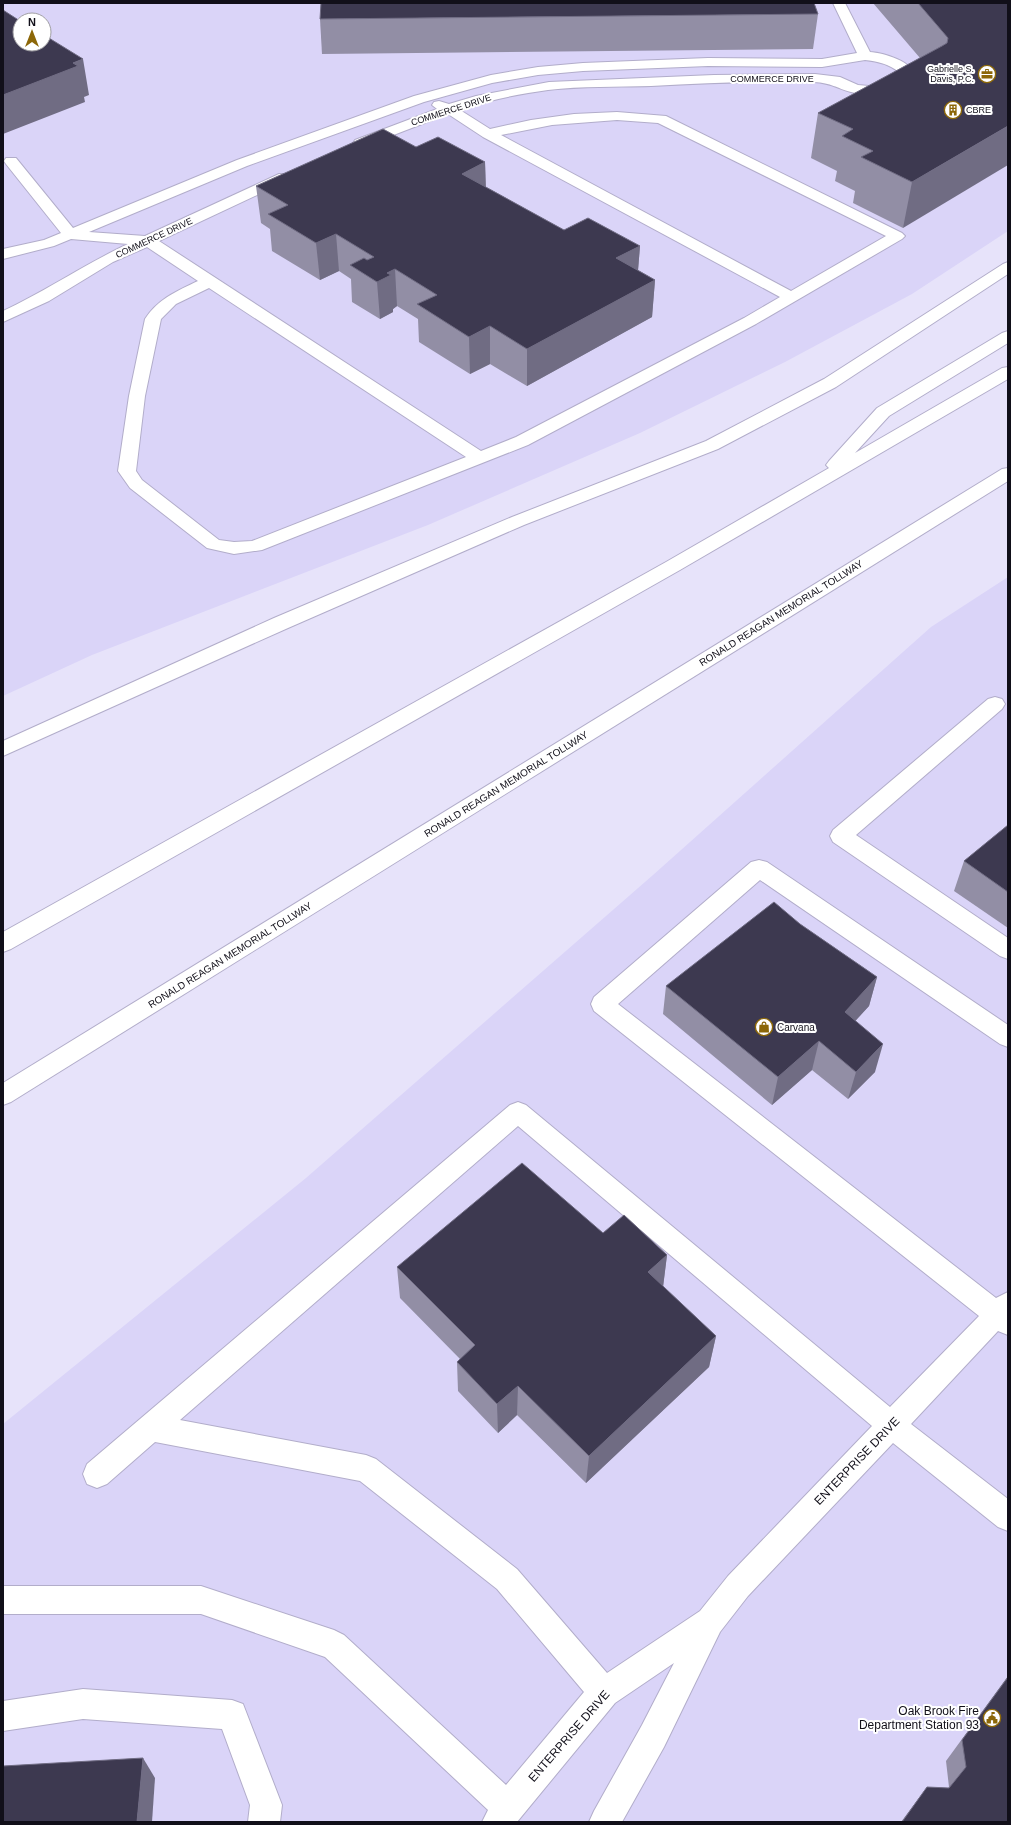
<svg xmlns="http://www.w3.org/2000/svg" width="1011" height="1825" font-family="Helvetica,sans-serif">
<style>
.built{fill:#dad4f8;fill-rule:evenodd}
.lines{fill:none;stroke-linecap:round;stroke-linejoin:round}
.minor-casing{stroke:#b2adca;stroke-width:2}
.highway-casing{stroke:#b2adca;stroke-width:2}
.minor{fill:#fff;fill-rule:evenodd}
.highway{fill:#fff;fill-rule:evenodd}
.wall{fill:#928ea5}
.shaded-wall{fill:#706c83}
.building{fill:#3d3950;stroke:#706c83}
.labels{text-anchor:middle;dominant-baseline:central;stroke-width:4;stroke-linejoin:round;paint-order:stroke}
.far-poi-label{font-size:9px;fill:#110f19;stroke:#fff;text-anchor:end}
.far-street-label{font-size:9px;fill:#110f19;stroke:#fff}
.street-label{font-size:10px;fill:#110f19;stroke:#fff}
.poi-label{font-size:10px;fill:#110f19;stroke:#fff;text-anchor:start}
.near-street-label{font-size:12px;fill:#110f19;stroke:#fff}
.near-poi-label{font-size:12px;fill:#110f19;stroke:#fff;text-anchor:end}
</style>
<rect width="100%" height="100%" fill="#e7e3fa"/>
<g class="built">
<path d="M 3,3 L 1008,3 L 1008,231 L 912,294 L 785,362 L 640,433 L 428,525 L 92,655 L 3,696 ZM 20,20 L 44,20 L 44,44 L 20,44 Z"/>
<path d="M 1008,577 L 1008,1822 L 3,1822 L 3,1424 L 306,1178 L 653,875 L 931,627 Z"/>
</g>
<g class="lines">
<defs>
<g id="minor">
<path d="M 833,3 L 845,3 L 870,52 C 883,53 914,61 914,77 C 914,81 913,82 909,84 C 892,95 871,98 851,92 C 836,88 832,83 814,82 C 760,81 705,83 651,86 C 618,87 581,86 548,90 C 519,94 488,100 460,110 L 490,129 L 531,120 L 574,114 L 617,112 L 666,116 L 902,233 L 905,236 L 902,239 L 756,324 L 528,445 L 262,550 L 234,554 L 207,548 L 130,488 L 118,471 L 129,396 L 145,319 C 158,299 177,291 198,281 L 147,247 L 113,262 L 49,301 L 3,322 L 3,311 C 46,291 85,264 128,244 L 71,239 L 54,246 L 3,259 L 3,249 L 44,240 L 61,233 L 6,164 L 4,161 L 6,158 L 16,158 L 73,228 L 237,160 L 414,96 L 491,75 L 538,67 L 583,63 L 708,58 L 822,59 L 857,53 ZM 865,60 C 877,61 889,64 899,72 L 900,78 L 888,86 L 880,87 L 858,85 L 840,77 L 815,74 L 714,75 L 549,82 L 476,96 L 449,104 L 439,101 L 434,102 L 432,105 L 437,109 L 355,140 L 353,143 L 355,146 L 365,146 L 448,114 L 483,137 L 780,297 L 744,318 L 516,437 L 481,451 L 159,241 L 289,180 L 291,177 L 289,174 L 279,174 L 145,236 L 89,232 L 247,166 L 424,102 L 492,83 L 538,75 L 583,71 L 708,66 L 822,67 ZM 617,120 L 658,123 L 886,236 L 791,291 L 501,135 L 552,125 ZM 209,288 L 466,457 L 252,541 L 234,542 L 219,540 L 142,480 L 136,471 L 145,396 L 161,319 L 176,304 Z"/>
<path d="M 995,697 L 1002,699 L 1005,704 L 1002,709 L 856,835 L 1008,938 L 1008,959 L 1000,956 L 833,842 L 830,836 L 833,830 L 988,699 Z"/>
<path d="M 759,860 L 767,862 L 1008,1025 L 1008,1047 L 1000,1044 L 760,880 L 618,1004 L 996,1298 L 1008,1292 L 1008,1335 L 998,1331 L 911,1424 L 1008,1499 L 1008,1531 L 998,1527 L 893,1443 L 748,1596 L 720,1632 L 664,1747 L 622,1822 L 589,1822 L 594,1811 L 642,1725 L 674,1663 L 615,1703 L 517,1822 L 482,1822 L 488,1810 L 325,1657 L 201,1614 L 3,1614 L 3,1586 L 201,1586 L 334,1630 L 344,1635 L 506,1785 L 584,1692 L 497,1589 L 360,1481 L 155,1442 L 107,1484 L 97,1488 L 87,1484 L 83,1474 L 87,1464 L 140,1419 L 510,1105 L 518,1102 L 526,1105 L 890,1407 L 979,1316 L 594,1011 L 591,1004 L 594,997 L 751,862 ZM 518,1126 L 872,1426 L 728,1576 L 700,1611 L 607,1673 L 517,1569 L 376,1459 L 366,1455 L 180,1420 Z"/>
<path d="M 83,1689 L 232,1700 L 243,1704 L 282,1805 L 280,1822 L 248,1822 L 250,1805 L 222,1729 L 83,1719 L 3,1731 L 3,1701 Z"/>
</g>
<g id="highway">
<path d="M 1008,262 L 1008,274 L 836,387 L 718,449 L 524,525 L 288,628 L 3,756 L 3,741 L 274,618 L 512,517 L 706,441 L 824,379 L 1003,264 Z"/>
<path d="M 1008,331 L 1008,343 L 889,416 L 855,453 L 1002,368 L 1008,367 L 1008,379 L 680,570 L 11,949 L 3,952 L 3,932 L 666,562 L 829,468 L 826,465 L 829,461 L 877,408 L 1002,333 Z"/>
<path d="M 1008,468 L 1008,481 L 11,1102 L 3,1105 L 3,1083 L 1002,469 Z"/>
</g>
</defs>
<use href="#minor" class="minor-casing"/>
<use href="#highway" class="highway-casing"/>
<use href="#minor" class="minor"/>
<use href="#highway" class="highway"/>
</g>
<g class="wall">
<path d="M 873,3 L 1008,3 L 903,228 L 853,203 L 855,191 L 835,181 L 837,171 L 811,158 L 818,113 L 920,58 Z"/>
<path d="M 818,14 L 813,49 L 322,54 L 320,19 Z"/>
<path d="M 416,147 L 485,162 L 486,187 L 564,230 L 640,246 L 638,270 L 655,280 L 652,317 L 527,386 L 490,364 L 470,374 L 419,342 L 418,319 L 397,306 L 393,309 L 393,312 L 380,319 L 352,302 L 351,279 L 339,271 L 320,280 L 272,251 L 270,229 L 261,223 L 256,186 Z"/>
<path d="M 1008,825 L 1008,928 L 954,891 L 964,861 Z"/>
<path d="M 800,924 L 877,977 L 869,1006 L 855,1021 L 875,1072 L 848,1099 L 812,1070 L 772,1105 L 663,1014 L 666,986 Z"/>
<path d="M 667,1255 L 663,1287 L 716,1336 L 709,1367 L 586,1483 L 517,1415 L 498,1433 L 458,1391 L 457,1362 L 460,1359 L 400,1298 L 397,1267 Z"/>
<path d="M 1008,1676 L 1008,1822 L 901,1822 L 927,1787 L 948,1788 L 949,1787 L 946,1761 Z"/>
</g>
<g class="shaded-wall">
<path d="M 83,59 L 89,95 L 84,97 L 85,102 L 3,134 L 3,95 L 73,63 Z"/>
<path d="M 1008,126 L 1008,165 L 903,228 L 912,182 Z"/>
<path d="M 485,162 L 486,199 L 462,174 Z"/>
<path d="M 336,234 L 339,271 L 320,280 L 316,243 Z"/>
<path d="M 640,246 L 637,283 L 616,258 Z"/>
<path d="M 395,269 L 397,306 L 393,309 L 393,312 L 380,319 L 377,282 L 387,273 Z"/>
<path d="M 655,280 L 652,317 L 527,386 L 527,349 Z"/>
<path d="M 490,326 L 490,364 L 470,374 L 469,337 Z"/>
<path d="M 877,977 L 869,1006 L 838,1040 L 845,1012 Z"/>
<path d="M 819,1041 L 812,1070 L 772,1105 L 778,1077 Z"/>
<path d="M 883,1044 L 875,1072 L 848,1099 L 856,1072 Z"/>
<path d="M 667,1255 L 663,1287 L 648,1272 Z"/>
<path d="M 716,1336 L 709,1367 L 586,1483 L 589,1456 Z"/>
<path d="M 518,1386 L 517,1415 L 498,1433 L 497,1404 Z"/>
<path d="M 143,1758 L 155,1778 L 152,1822 L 137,1822 Z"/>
</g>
<g class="building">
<path d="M 321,3 L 814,3 L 818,14 L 320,19 Z"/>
<path d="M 918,3 L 1008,3 L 1008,126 L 912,182 L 861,157 L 873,151 L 842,136 L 853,129 L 818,113 L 942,46 L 947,43 L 948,38 Z"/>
<path d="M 3,10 L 20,21 L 20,44 L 44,44 L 44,35 L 83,59 L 73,63 L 78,66 L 3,95 Z"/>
<path d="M 383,129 L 416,147 L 438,137 L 485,162 L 462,174 L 564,230 L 588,218 L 640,246 L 616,258 L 655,280 L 527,349 L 490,326 L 469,337 L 417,304 L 437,295 L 395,269 L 387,273 L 391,275 L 377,282 L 350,265 L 364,258 L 367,260 L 374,257 L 336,234 L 316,243 L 268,214 L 288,205 L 256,186 Z"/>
<path d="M 1008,825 L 1008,892 L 964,861 Z"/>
<path d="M 774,902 L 800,924 L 877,977 L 845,1012 L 883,1044 L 856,1072 L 819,1041 L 778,1077 L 666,986 Z"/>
<path d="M 522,1163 L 603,1233 L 624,1215 L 667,1255 L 648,1272 L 716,1336 L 589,1456 L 518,1386 L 497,1404 L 457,1362 L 475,1345 L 397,1267 Z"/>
<path d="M 1008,1677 L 1008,1822 L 902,1822 L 927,1787 L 949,1788 L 966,1767 L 962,1740 Z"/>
<path d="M 143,1758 L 137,1822 L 3,1822 L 3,1766 Z"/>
</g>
<defs>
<symbol id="office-ring" viewBox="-11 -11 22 22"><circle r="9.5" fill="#fff" stroke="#8c6708" stroke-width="1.5"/><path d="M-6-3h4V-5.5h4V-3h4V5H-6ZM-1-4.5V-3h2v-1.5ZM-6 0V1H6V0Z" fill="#8c6708"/></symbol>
<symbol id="building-ring" viewBox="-11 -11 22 22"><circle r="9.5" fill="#fff" stroke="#8c6708" stroke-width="1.5"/><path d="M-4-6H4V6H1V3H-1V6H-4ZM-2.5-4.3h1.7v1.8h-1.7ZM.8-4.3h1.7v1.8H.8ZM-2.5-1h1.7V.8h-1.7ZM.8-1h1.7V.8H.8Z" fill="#8c6708"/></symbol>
<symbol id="shop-ring" viewBox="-11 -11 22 22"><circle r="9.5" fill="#fff" stroke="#8c6708" stroke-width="1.5"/><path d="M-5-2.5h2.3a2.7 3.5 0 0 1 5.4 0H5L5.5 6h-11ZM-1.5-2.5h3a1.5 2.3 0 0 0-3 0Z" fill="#8c6708"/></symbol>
<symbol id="civic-ring" viewBox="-11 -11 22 22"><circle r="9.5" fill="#fff" stroke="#8c6708" stroke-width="1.5"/><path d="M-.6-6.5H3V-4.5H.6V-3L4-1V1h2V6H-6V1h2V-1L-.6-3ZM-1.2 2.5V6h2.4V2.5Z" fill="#8c6708"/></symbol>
</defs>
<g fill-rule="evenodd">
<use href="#office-ring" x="977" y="64" width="20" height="20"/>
<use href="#building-ring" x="943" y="100" width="20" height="20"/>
<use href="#shop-ring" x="754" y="1017" width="20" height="20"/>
<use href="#civic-ring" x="982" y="1708" width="20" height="20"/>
</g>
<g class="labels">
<g class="far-poi-label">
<text x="974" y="69">Gabrielle S.<tspan x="974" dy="10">Davis, P.C.</tspan></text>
<text x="966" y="110" text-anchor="start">CBRE</text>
</g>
<g class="far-street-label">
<text x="772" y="79">COMMERCE DRIVE</text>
<text transform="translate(451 110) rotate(-18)">COMMERCE DRIVE</text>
<text transform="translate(154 238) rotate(-25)">COMMERCE DRIVE</text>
</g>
<g class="street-label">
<text transform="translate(781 613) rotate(-32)">RONALD REAGAN MEMORIAL TOLLWAY</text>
<text transform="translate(506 784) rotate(-32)">RONALD REAGAN MEMORIAL TOLLWAY</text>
<text transform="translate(230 955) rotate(-32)">RONALD REAGAN MEMORIAL TOLLWAY</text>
</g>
<g class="poi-label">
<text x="777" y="1027">Carvana</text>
</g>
<g class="near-street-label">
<text transform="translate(857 1461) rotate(-46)">ENTERPRISE DRIVE</text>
<text transform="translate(569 1736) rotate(-49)">ENTERPRISE DRIVE</text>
</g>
<g class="near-poi-label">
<text x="979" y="1711">Oak Brook Fire<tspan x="979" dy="14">Department Station 93</tspan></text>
</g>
</g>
<rect width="1011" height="1825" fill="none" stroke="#110f19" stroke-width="8"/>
<g transform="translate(32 32)"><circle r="19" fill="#ffffff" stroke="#a09fa3"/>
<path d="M0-3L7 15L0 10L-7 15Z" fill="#8c6708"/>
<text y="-6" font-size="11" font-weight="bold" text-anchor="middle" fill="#110f19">N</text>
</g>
</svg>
